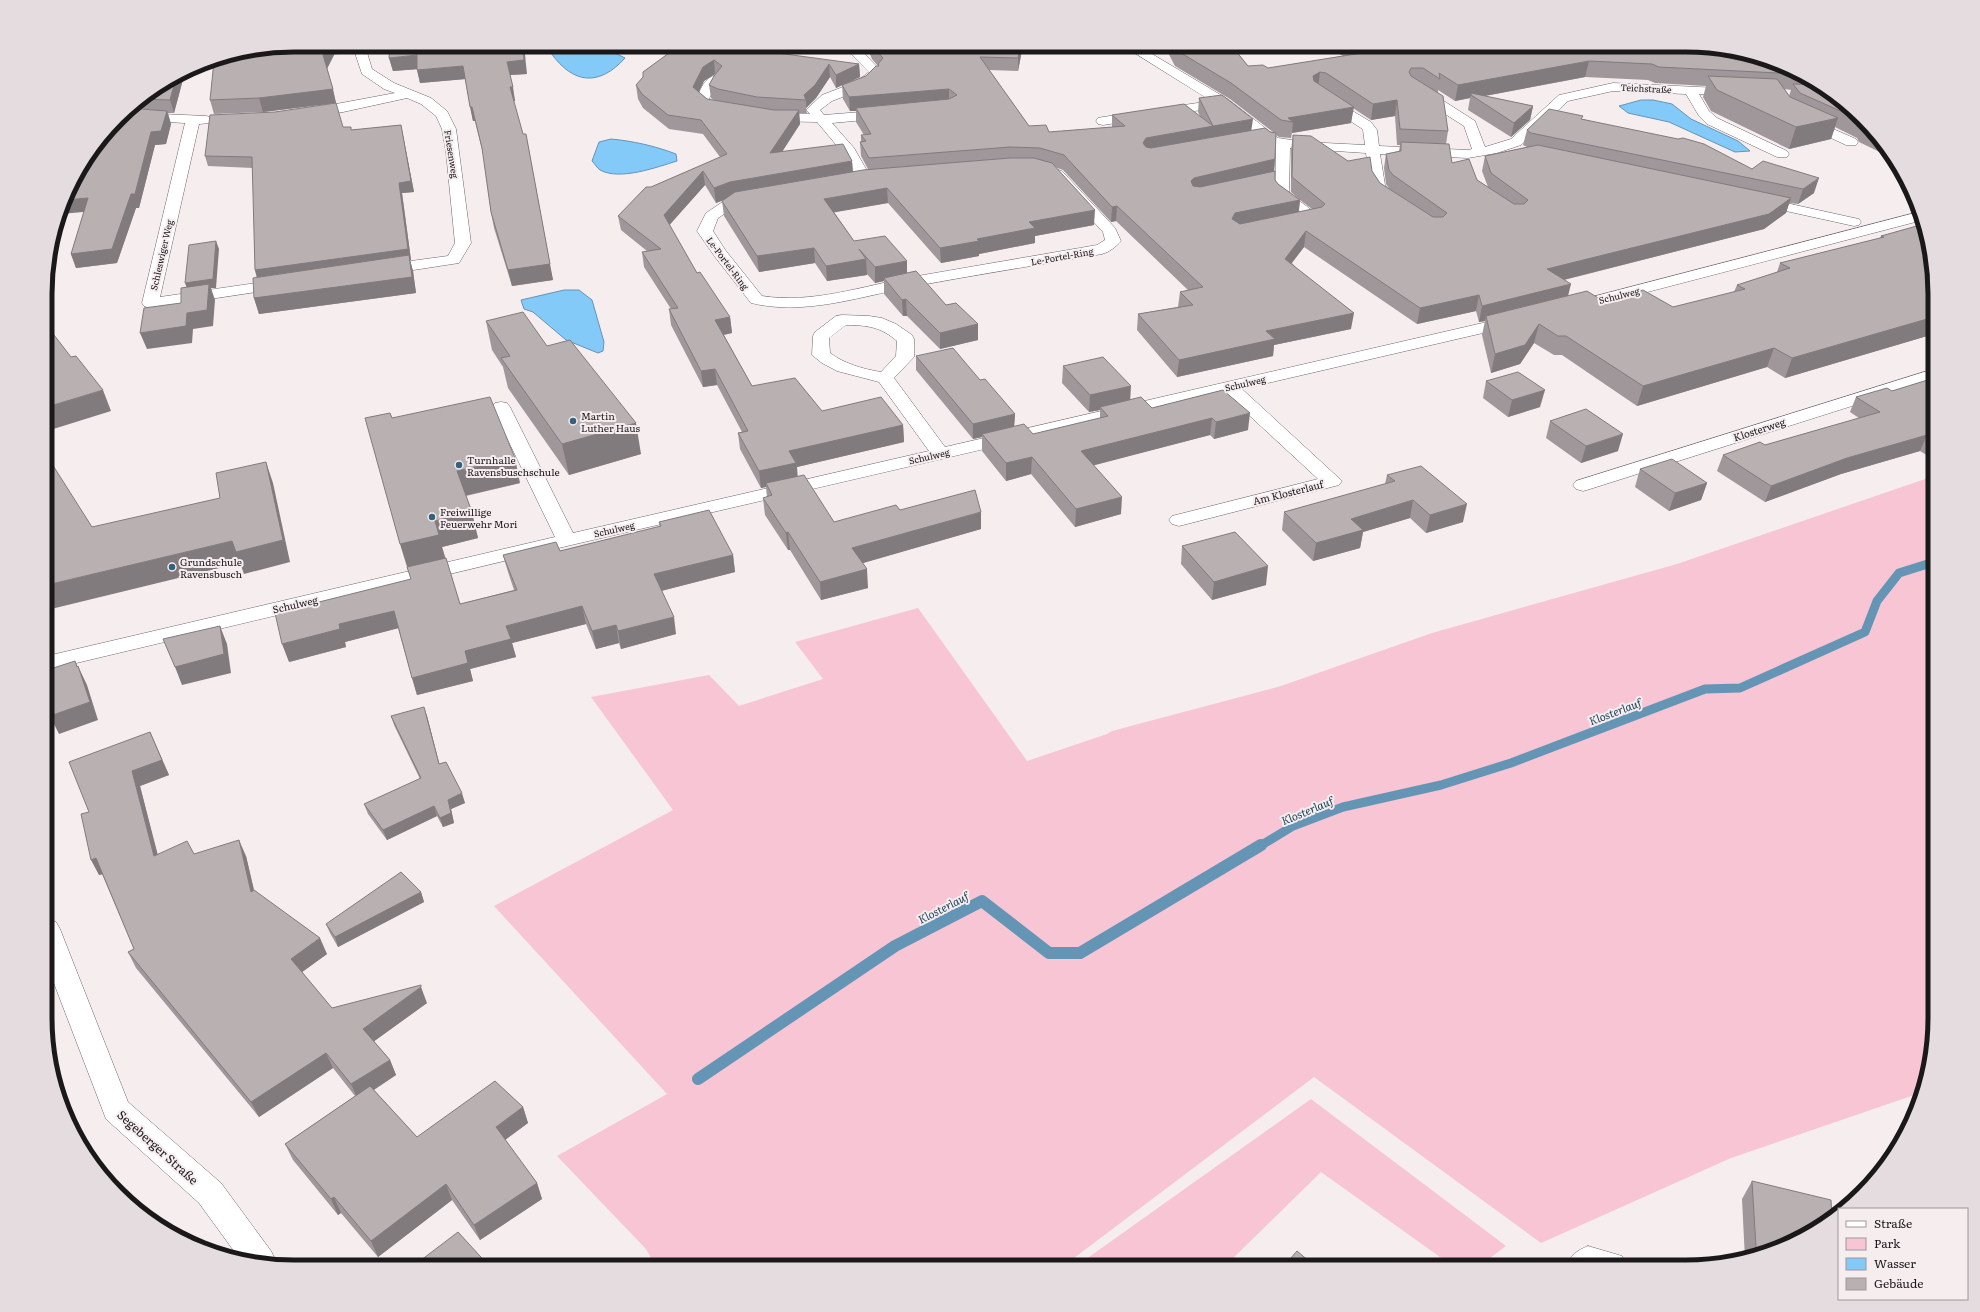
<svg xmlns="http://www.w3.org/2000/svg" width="1980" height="1312" font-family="Literata,serif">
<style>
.green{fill:#f7c5d3}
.water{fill:#83caf8;stroke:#6495b5}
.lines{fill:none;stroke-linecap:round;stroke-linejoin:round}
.stream-far1{stroke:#6495b5;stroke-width:9}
.stream{stroke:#6495b5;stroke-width:12}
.street-casing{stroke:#6e6668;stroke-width:1}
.street{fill:#fff;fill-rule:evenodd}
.wall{fill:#9f9799;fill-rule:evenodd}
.shaded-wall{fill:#827b7d}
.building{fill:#b9b0b2;stroke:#827b7d}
.poi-dot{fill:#316381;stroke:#f6edef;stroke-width:1.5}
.labels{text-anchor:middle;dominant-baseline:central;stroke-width:4;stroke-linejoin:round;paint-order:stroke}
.far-street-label{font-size:9px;fill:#1b1819;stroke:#f6edef}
.poi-label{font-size:10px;fill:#1b1819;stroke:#f6edef;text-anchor:start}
.street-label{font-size:10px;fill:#1b1819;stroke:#f6edef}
.water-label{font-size:11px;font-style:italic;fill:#163f56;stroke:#f6edef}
.near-street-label{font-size:12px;fill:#1b1819;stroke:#f6edef}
.rim{fill:none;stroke:#1b1819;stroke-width:5}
</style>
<rect width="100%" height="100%" fill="#f6edef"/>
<g class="green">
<path d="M 1934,476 L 1934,1034 L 1923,1092 L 1731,1158 L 1541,1243 L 1314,1077 L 1062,1267 L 656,1267 L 646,1249 L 557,1156 L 667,1094 L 494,906 L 673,810 L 591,697 L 709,675 L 739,706 L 823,679 L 795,642 L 918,608 L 1027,761 L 1107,734 L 1112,731 L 1281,686 L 1432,633 L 1677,564 Z"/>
<path d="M 1311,1099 L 1506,1246 L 1478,1267 L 1454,1267 L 1321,1172 L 1224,1267 L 1075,1267 Z"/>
</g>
<g class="water">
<path d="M 568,48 C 587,48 608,48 625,58 C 599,87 573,84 551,53 Z"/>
<path d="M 1641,100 L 1653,100 L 1672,104 L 1691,119 L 1738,141 L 1750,151 L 1735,152 L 1669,122 L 1628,113 L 1619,106 Z"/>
<path d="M 611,139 C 633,141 655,146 676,154 L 677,161 C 657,167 620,181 600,170 C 597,168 595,164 592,161 L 599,142 Z"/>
<path d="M 564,290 L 579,290 L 592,300 L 604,342 L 603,351 L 598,353 L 566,340 L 533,312 L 524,309 L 521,300 Z"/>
</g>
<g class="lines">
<path class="stream-far1" d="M 1260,846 L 1293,826 L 1343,807 L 1441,785 L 1511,763 L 1705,689 L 1740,688 L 1865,632 L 1877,601 L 1899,573 L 1934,562"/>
<path class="stream" d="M 698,1079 L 895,946 L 982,901 L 1049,953 L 1080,953 L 1261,845"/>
<defs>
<g id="street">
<path d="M 368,45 L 366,49 L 372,69 L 394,83 L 431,98 L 447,111 L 456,129 L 471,243 L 459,263 L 381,275 L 375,273 L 373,270 L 375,267 L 381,265 L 448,256 L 455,243 L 446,152 L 442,129 L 436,116 L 421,104 L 407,98 L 343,112 L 309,117 L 304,116 L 302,113 L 304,110 L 395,93 L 384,89 L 362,74 L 355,53 L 252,57 L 247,54 L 276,48 Z"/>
<path d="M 843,45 L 856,45 L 882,72 L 866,88 L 832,101 L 820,110 L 824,115 L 886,110 L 891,111 L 893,114 L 891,117 L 886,118 L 832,123 L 854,148 L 869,174 L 1010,163 L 1040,164 L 1062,171 L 1115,228 L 1121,241 C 1116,247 1109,252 1102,254 C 1038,265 974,275 910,287 C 859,297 803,316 751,303 L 715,257 L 697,231 L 706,213 L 727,199 L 855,176 L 843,153 L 817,122 L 769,121 L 764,120 L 762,117 L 764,114 L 769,113 L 810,114 L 806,110 L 822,95 L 856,82 L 869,72 ZM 1010,171 L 1034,171 L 1052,177 L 1103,232 L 1105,240 L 1097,245 C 1035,256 974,266 912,277 C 863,286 812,304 762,296 L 726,251 L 713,231 L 718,218 L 736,206 L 864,183 Z"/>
<path d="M 1122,45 L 1137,45 L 1229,100 L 1278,138 L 1305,142 L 1365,145 L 1363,130 L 1361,128 L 1322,103 L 1321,100 L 1322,97 L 1327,96 L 1371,122 L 1377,130 L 1379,146 L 1468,150 L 1472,149 L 1464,126 L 1415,95 L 1414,92 L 1415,89 L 1425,89 L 1475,121 L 1485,147 L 1511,139 L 1559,95 L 1564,94 L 1613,83 L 1740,89 L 1741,92 L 1735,96 L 1699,94 L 1709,111 L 1717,118 L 1787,151 L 1789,154 L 1787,157 L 1777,157 L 1707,124 L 1699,116 L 1686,94 L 1613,91 L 1568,101 L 1521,145 L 1497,153 L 1468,158 L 1380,154 L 1385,185 L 1389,191 L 1401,201 L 1399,204 L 1394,205 C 1369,199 1369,174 1366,153 L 1290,148 L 1289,193 L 1322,218 L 1320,221 L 1298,226 L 1293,225 L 1291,222 L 1293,219 L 1303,216 L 1275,195 L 1276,146 L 1269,145 L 1221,107 L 1103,125 L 1098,124 L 1096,121 L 1098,118 L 1103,117 L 1211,101 Z"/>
<path d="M 716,75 L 722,79 L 714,88 L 709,99 L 718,105 L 728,107 L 730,110 L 728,113 C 717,115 702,109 696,100 C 700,90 704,78 716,75 Z"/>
<path d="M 139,113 L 206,116 L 211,117 L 213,120 L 211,123 L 199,124 L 160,297 L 284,279 L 290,281 L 292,284 L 290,287 L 150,308 L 144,306 L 142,303 L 185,123 L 134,120 L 132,117 L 134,114 Z"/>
<path d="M 1806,117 L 1856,139 L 1858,142 L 1856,145 L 1846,145 L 1801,124 L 1799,121 L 1801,118 Z"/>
<path d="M 1759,197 L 1854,218 L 1859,219 L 1861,222 L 1859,225 L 1854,226 L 1754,204 L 1752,201 L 1754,198 Z"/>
<path d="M 1919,212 L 1923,220 L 1571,312 L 1565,310 L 1563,307 L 1565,304 Z"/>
<path d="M 842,315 L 869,316 L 882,318 L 896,324 L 912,335 L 914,339 L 914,357 L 894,378 L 945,447 L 1513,316 L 1519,317 L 1521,321 L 1519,325 L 1513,326 L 1242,389 L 1342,481 L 1339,485 L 1179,526 L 1172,524 L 1169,520 L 1172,516 L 1318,479 L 1225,393 L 567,546 L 47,670 L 47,656 L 555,537 L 492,407 L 495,403 L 501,402 L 507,403 L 510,407 L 573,533 L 929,451 L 879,382 L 837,371 L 822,363 L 812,355 L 813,336 L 815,332 L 836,316 ZM 846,325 C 867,325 881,327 897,341 L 896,356 L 881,372 C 863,369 845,364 830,353 L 829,338 Z"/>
<path d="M 1934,369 L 1934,380 L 1590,489 L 1583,491 L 1576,489 L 1573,485 L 1576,481 Z"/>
<path d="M 47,919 L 56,922 L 60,929 L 128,1102 L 221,1183 L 271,1251 L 276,1261 L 275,1264 L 239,1258 L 199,1203 L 106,1119 L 47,965 Z"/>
<path d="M 1588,1246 L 1622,1256 L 1627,1267 L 1566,1267 C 1571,1255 1576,1251 1588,1246 Z"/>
</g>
</defs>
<use href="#street" class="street-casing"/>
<use href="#street" class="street"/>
</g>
<g class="wall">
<path d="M 294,45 L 331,45 L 334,55 L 327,68 L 336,103 L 263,112 L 214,114 L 210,100 Z"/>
<path d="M 680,45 L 859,64 L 860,77 L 851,81 L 866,76 L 878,66 L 872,59 L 866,45 L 922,45 L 925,53 L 975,50 L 975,45 L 1023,45 L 1018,71 L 989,70 L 1029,126 L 1049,132 L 1112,127 L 1112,115 L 1200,116 L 1198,112 L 1199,98 L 1252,131 L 1273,132 L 1230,99 L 1175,66 L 1164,45 L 1231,45 L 1248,66 L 1268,68 L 1343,56 L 1322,45 L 1687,45 L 1753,58 L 1768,59 L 1825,87 L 1873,130 L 1894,159 L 1859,142 L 1857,138 L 1835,127 L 1831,139 L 1789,149 L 1711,111 L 1703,97 L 1706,86 L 1655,83 L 1648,80 L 1585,77 L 1484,96 L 1533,106 L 1530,120 L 1511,137 L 1468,110 L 1470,98 L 1455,101 L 1438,90 L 1438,93 L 1448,131 L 1446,144 L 1452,163 L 1488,187 L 1482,171 L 1485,156 L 1527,147 L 1523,145 L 1527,130 L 1583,119 L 1752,169 L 1814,193 L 1798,204 L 1789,203 L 1786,213 L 1764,229 L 1564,280 L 1568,296 L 1603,301 L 1673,307 L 1734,292 L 1737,285 L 1777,272 L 1780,263 L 1880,238 L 1881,236 L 1924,224 L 1934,278 L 1934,334 L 1785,378 L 1767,367 L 1637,406 L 1562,355 L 1554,355 L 1534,343 L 1520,364 L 1491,373 L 1482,335 L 1485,321 L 1479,322 L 1476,311 L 1417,324 L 1304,247 L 1292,263 L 1351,329 L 1274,345 L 1273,356 L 1177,377 L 1137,330 L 1138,314 L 1178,307 L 1180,292 L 1188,290 L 1116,221 L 1111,222 L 1063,170 L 1055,167 L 1094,225 L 1035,236 L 1035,243 L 979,254 L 979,256 L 941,263 L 888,203 L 834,212 L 854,241 L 907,273 L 946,305 L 978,324 L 978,340 L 940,349 L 907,316 L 903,316 L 884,294 L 884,281 L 875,283 L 866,273 L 867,275 L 827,281 L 815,263 L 759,272 L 724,216 L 722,201 L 723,200 L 716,203 L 705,185 L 669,225 L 697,273 L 730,317 L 732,333 L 724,335 L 752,386 L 822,411 L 903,425 L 904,442 L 797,467 L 797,476 L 834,522 L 900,510 L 981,529 L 862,563 L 868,588 L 821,600 L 790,550 L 788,550 L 765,515 L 763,498 L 767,497 L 766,487 L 761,488 L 740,449 L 738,433 L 742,432 L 717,385 L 703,387 L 671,325 L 669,309 L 671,309 L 644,267 L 642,252 L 647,251 L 621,230 L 618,216 L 651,187 L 720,157 L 703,134 L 669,129 L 643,108 L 638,99 L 636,85 ZM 715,74 L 709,85 L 711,98 L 714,100 L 707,99 L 699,92 L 704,81 ZM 830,77 L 836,88 L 842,85 L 843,99 L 850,111 L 856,111 L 856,122 L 864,135 L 861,135 L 861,142 L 860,142 L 861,156 L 868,169 L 853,172 L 852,161 L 782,152 L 800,124 L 799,113 L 807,113 L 806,108 L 816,98 ZM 1785,89 L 1791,90 L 1789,96 ZM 1353,108 L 1371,120 L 1395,116 L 1397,145 L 1400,145 L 1399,151 L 1386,154 L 1384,168 L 1386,184 L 1390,190 L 1380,183 L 1372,171 L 1348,161 L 1293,135 L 1291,150 L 1291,192 L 1299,199 L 1278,184 L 1275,180 L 1274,171 L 1276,135 L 1279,137 L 1291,138 L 1292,133 L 1351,123 ZM 1300,200 L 1312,209 L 1299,212 Z"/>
<path d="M 389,58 L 527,74 L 510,75 L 515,101 L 513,101 L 553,280 L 512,286 L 494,228 L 491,212 L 483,154 L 475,121 L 473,121 L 465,79 L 420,83 L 417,69 L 393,71 Z"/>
<path d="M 185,72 L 174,113 L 168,113 L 171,124 L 166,144 L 155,145 L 139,208 L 136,208 L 117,263 L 76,268 L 71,254 L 84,212 L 71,183 L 130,107 Z"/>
<path d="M 401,125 L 414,192 L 402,193 L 411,260 L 410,260 L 413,271 L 416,293 L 259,314 L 254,298 L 257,277 L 255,270 L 253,168 L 208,166 L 205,156 L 343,127 L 352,130 Z"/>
<path d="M 486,321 L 547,346 L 641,454 L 569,475 L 508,388 L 503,367 L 492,350 Z"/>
<path d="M 916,356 L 980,380 L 1015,414 L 1014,426 L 1033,434 L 1100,418 L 1100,410 L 1089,412 L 1062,383 L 1063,366 L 1130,400 L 1152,408 L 1223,390 L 1248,430 L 1214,439 L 1210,435 L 1093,465 L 1121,514 L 1075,527 L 1031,474 L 1006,481 L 982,451 L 982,437 L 973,439 L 916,370 Z"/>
<path d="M 1934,378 L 1934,458 L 1933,459 L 1920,451 L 1841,474 L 1765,502 L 1717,471 L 1723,455 L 1765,445 L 1859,418 L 1850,412 L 1856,397 L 1892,391 Z"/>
<path d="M 1486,381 L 1540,407 L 1508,417 L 1483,398 Z"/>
<path d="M 392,418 L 520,483 L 466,496 L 478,538 L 442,547 L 460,604 L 514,590 L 508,572 L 503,555 L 560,551 L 660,527 L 659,522 L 733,555 L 735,572 L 661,591 L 676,634 L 621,649 L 619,643 L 596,649 L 586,624 L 512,643 L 516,657 L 470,669 L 473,681 L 417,695 L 398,628 L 345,642 L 346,647 L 289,662 L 411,579 Z"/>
<path d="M 1550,421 L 1618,451 L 1581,463 L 1546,438 Z"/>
<path d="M 1640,469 L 1707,483 L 1701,500 L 1669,511 L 1635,487 Z"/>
<path d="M 1387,475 L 1463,522 L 1426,533 L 1410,518 L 1363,532 L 1360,548 L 1313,561 L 1282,530 L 1284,512 L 1385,484 Z"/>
<path d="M 1182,546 L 1266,585 L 1212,600 L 1181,564 Z"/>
<path d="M 391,716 L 427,716 L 439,764 L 465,803 L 451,809 L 454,823 L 443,827 L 437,816 L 387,840 L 368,814 L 364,804 L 420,779 L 394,725 Z"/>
<path d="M 150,732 L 169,775 L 140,786 L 157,854 L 194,854 L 246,856 L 254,890 L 327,954 L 302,972 L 332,1008 L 427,1003 L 374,1041 L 390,1060 L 396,1075 L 374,1090 L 417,1137 L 523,1107 L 528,1123 L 505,1140 L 537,1183 L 542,1199 L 480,1240 L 452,1200 L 378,1257 L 341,1213 L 338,1215 L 293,1160 L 285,1144 L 355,1096 L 333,1068 L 259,1117 L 136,968 L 128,952 L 134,949 L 102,874 L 99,875 L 89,812 Z"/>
<path d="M 421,892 L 424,902 L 338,947 L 330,933 L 326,924 Z"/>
<path d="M 1752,1181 L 1810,1234 L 1751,1258 L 1745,1259 L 1742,1199 Z"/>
</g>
<g class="shaded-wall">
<path d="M 329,45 L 331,45 L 334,55 L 327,69 L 323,55 Z"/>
<path d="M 523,45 L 524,45 L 527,74 L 510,75 L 507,62 Z"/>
<path d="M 1020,45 L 1023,45 L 1018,71 L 1018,58 Z"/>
<path d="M 417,55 L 420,69 L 393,71 L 389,58 Z"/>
<path d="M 714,60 L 715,74 L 704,81 L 695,100 L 693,87 L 703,67 Z"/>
<path d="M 1589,61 L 1585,77 L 1474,98 L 1471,95 L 1470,98 L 1455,101 L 1458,85 Z"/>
<path d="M 829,64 L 830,77 L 816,98 L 806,108 L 806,100 L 804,95 Z"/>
<path d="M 859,64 L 860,77 L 836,88 L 836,75 Z"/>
<path d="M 463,66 L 466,79 L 420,83 L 417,70 Z"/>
<path d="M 185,72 L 174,113 L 170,100 L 176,78 Z"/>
<path d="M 1320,72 L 1318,88 L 1311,93 L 1313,76 Z"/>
<path d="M 510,87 L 513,87 L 515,101 L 512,101 Z"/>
<path d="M 333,89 L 336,103 L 263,112 L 259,98 Z"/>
<path d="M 949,89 L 949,103 L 856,108 L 856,111 L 850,111 L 849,97 Z"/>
<path d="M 1397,100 L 1395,116 L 1371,120 L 1373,104 Z"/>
<path d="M 1533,106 L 1530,120 L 1511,137 L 1514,123 Z"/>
<path d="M 470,107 L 472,107 L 475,121 L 473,121 Z"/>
<path d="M 1354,107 L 1351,123 L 1292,133 L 1293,122 L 1288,118 Z"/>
<path d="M 799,110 L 800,124 L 772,167 L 770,153 Z"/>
<path d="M 167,111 L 171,124 L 166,144 L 155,145 L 139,208 L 136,208 L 117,263 L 76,268 L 71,254 L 151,132 Z"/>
<path d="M 1838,118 L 1831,139 L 1789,149 L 1796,127 Z"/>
<path d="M 1253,119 L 1251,133 L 1145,153 L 1143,143 L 1146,138 Z"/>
<path d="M 401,125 L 414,192 L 402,193 L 411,260 L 410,260 L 413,271 L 416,293 L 259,314 L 254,298 L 258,282 L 255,270 Z"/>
<path d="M 526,134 L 553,280 L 512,286 L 508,270 Z"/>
<path d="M 1275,159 L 1274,174 L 1193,193 L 1191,181 L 1194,178 Z"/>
<path d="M 852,161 L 853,175 L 732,197 L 716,203 L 714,188 L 730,182 Z"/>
<path d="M 703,171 L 705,185 L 666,229 L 664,215 Z"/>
<path d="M 1819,178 L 1814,193 L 1798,204 L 1803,189 Z"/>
<path d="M 887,188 L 888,203 L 825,214 L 824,199 Z"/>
<path d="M 88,198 L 94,211 L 61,214 L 66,200 Z"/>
<path d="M 1791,198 L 1786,213 L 1764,229 L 1543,285 L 1547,269 Z"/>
<path d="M 1300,200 L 1298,215 L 1234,229 L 1232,219 L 1235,213 Z"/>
<path d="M 1117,206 L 1116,221 L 1111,222 L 1112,207 Z"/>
<path d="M 1095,210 L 1094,225 L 1035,236 L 1035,243 L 979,254 L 979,256 L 941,263 L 940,248 L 977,239 L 1029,222 Z"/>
<path d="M 1306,231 L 1304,247 L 1283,274 L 1285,259 Z"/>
<path d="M 216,241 L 219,249 L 216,288 L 211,288 L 215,300 L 213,326 L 193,329 L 192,343 L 147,349 L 140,333 L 187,313 L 188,291 L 185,283 Z"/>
<path d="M 814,248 L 815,263 L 759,272 L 757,256 Z"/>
<path d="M 866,259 L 867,275 L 827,281 L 826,266 Z"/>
<path d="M 907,261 L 907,276 L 884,278 L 884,281 L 875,283 L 875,267 Z"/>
<path d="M 1571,284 L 1567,300 L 1486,316 L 1485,321 L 1479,322 L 1482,306 Z"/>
<path d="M 1479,295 L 1476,311 L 1417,324 L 1420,308 Z"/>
<path d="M 906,299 L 907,316 L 903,316 L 902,300 Z"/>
<path d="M 1354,313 L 1351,329 L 1274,345 L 1273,356 L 1177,377 L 1179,360 L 1266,331 Z"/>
<path d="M 730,317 L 732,333 L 717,336 L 715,320 Z"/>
<path d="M 1934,317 L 1934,334 L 1785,378 L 1792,358 Z"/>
<path d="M 978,324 L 978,340 L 940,349 L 940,333 Z"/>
<path d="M 1539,324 L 1534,343 L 1520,364 L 1491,373 L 1495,354 Z"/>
<path d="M 1774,348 L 1767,367 L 1637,406 L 1643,386 Z"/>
<path d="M 715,369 L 717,385 L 703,387 L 701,371 Z"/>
<path d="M 1131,386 L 1130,403 L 1100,407 L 1100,410 L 1089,412 L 1090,395 Z"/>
<path d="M 103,390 L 111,411 L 47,431 L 47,407 Z"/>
<path d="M 1545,390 L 1540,407 L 1508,417 L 1512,400 Z"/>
<path d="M 1250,413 L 1248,430 L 1214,439 L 1216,422 Z"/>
<path d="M 1015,414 L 1014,429 L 982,434 L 982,437 L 973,439 L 973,424 Z"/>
<path d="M 1212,418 L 1210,435 L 1080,469 L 1081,451 Z"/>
<path d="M 636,423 L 641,454 L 569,475 L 562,444 Z"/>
<path d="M 903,425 L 904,442 L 797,467 L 798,480 L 766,483 L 766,487 L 761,488 L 759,471 L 789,451 Z"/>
<path d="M 1623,434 L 1618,451 L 1581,463 L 1586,446 Z"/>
<path d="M 1927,435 L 1920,451 L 1841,474 L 1765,502 L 1771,486 L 1847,458 Z"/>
<path d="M 1032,457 L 1031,474 L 1006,481 L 1006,463 Z"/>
<path d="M 515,458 L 520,483 L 463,496 L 457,471 Z"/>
<path d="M 266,462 L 273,483 L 290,562 L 244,574 L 240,563 L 47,610 L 47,585 L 232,541 Z"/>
<path d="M 1707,483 L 1701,500 L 1669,511 L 1675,493 Z"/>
<path d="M 1122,497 L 1121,514 L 1075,527 L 1076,509 Z"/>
<path d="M 1413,500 L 1410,518 L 1363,532 L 1360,548 L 1313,561 L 1316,543 L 1351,519 Z"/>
<path d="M 1467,504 L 1463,522 L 1426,533 L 1430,515 Z"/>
<path d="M 472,512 L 478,538 L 442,547 L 446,561 L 408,570 L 400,544 L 435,521 Z"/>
<path d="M 981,512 L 981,529 L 853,566 L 852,548 Z"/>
<path d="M 788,532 L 790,550 L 788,550 L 786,533 Z"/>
<path d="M 733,555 L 735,572 L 657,592 L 654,574 Z"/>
<path d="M 1268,566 L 1266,585 L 1212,600 L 1214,582 Z"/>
<path d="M 867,569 L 868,588 L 821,600 L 820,582 Z"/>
<path d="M 582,606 L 586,624 L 512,643 L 516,657 L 470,669 L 473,681 L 417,695 L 412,678 L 465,651 L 506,626 Z"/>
<path d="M 394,611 L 399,628 L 345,642 L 346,647 L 289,662 L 282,644 L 339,624 Z"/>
<path d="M 674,617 L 676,634 L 621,649 L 618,631 Z"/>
<path d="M 616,625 L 619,643 L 596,649 L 592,631 Z"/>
<path d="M 220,626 L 227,644 L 231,673 L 182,685 L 175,667 Z"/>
<path d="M 75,661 L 81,675 L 78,666 L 87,685 L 98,720 L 59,734 L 50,716 Z"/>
<path d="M 424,707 L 427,716 L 442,774 L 439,764 Z"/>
<path d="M 150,732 L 169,775 L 140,786 L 162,871 L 154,856 L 132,771 Z"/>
<path d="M 462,793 L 465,803 L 451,809 L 454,823 L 443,827 L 440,818 L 448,800 Z"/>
<path d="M 434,806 L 437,816 L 387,840 L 383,830 Z"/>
<path d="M 239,840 L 246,856 L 258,908 L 251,892 Z"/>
<path d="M 96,858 L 104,874 L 99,875 L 91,860 Z"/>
<path d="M 421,892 L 424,902 L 338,947 L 335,937 Z"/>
<path d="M 320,938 L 327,954 L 298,975 L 291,959 Z"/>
<path d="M 421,987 L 427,1003 L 369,1045 L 363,1029 Z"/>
<path d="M 326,1053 L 333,1068 L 259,1117 L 251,1102 Z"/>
<path d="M 390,1060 L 396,1075 L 358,1100 L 351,1084 Z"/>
<path d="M 523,1107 L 528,1123 L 501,1143 L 496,1127 Z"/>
<path d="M 537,1183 L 542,1199 L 480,1240 L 474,1225 Z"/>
<path d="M 446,1184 L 452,1200 L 378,1257 L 371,1241 Z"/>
<path d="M 334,1197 L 341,1213 L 338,1215 L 331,1199 Z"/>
</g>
<g class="building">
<path d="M 294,45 L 329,45 L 323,55 L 333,89 L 259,98 L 210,100 L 214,61 Z"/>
<path d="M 390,45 L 523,45 L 524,60 L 507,62 L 513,87 L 510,87 L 523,134 L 526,134 L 550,264 L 508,270 L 491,212 L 482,148 L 472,107 L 470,107 L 463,66 L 417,70 L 417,55 L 389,58 Z"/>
<path d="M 680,45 L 718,45 L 859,64 L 836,75 L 829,64 L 815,85 L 804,95 L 806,100 L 757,97 L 718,89 L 709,85 L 714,76 L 722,66 L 714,60 L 703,67 L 693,87 L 707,99 L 774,110 L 799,110 L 770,153 L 843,144 L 852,161 L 730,182 L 714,188 L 703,171 L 664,215 L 697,273 L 700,272 L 730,317 L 715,320 L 752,386 L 795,378 L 822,411 L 881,397 L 903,425 L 789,451 L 796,463 L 759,471 L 738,433 L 748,431 L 715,369 L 701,371 L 669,309 L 678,308 L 642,252 L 661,249 L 618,216 L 646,187 L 651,187 L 727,154 L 701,120 L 668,115 L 642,94 L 636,85 L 643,77 L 643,72 Z"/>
<path d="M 871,45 L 922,45 L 925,53 L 975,50 L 975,45 L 1020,45 L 1018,58 L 980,57 L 1029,126 L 1046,125 L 1049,132 L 1125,126 L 1112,115 L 1184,104 L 1213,126 L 1199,98 L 1222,95 L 1253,119 L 1146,138 L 1143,143 L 1146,147 L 1151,148 L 1265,128 L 1270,132 L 1276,133 L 1275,159 L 1194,178 L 1191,181 L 1193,186 L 1200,187 L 1275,171 L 1275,180 L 1278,184 L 1300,200 L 1235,213 L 1232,219 L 1240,224 L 1322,207 L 1325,204 L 1292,177 L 1293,135 L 1311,136 L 1348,161 L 1370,157 L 1372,171 L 1380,183 L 1433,217 L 1443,217 L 1447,213 L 1393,175 L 1389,170 L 1386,154 L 1401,151 L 1401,142 L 1449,144 L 1452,163 L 1469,159 L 1477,180 L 1514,204 L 1524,204 L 1528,200 L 1491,173 L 1485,156 L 1538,145 L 1791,198 L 1769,214 L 1547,269 L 1571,284 L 1482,306 L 1479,295 L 1420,308 L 1306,231 L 1285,259 L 1354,313 L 1266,331 L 1275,339 L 1179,360 L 1138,314 L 1193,305 L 1180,292 L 1203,287 L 1117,206 L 1112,207 L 1064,155 L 1040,148 L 1010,147 L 869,158 L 860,142 L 866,141 L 861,135 L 871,134 L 856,108 L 949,99 L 957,95 L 949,89 L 849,97 L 842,85 L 866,76 L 876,66 L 879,66 L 878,64 L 883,58 Z"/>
<path d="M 1173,45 L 1231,45 L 1248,66 L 1263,65 L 1268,68 L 1368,52 L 1354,45 L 1687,45 L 1752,56 L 1753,58 L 1768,59 L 1798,74 L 1659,67 L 1652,64 L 1589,61 L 1458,85 L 1439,73 L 1440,79 L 1423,68 L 1411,68 L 1409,72 L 1411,76 L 1443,96 L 1448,131 L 1400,129 L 1397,100 L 1373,104 L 1326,73 L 1320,72 L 1313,76 L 1314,81 L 1354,107 L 1288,118 L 1293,122 L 1281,120 L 1231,83 L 1176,50 Z"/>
<path d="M 1708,76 L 1777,79 L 1790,97 L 1838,118 L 1796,127 L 1717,90 Z"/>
<path d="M 176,78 L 170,100 L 142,99 Z"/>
<path d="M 1793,84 L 1820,85 L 1825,87 L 1873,129 L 1865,126 L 1863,121 L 1800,93 Z"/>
<path d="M 1471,93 L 1533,106 L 1514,123 L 1471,95 Z"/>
<path d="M 336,103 L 343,127 L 351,127 L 351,130 L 401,125 L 411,181 L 399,183 L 408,249 L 255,270 L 252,157 L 205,156 L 210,115 L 275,112 Z"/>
<path d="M 128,108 L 167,111 L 161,131 L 151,132 L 135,194 L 131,194 L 112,249 L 71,254 L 88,198 L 66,200 L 71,183 Z"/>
<path d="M 1549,109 L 1583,116 L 1581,119 L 1678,139 L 1683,138 L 1704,144 L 1752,169 L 1763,161 L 1819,178 L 1803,189 L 1531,133 L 1527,130 Z"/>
<path d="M 1010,158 L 1034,158 L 1052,163 L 1095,210 L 1029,222 L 1035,228 L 977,239 L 979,241 L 940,248 L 887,188 L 824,199 L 854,241 L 885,236 L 907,261 L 875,267 L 859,249 L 866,259 L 826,266 L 814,248 L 757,256 L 722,201 L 735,192 L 863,170 Z"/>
<path d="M 1924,224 L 1926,229 L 1934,278 L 1934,317 L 1792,358 L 1774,348 L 1643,386 L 1566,336 L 1558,336 L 1539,324 L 1525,345 L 1495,354 L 1486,316 L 1587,291 L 1603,301 L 1643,290 L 1673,307 L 1745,289 L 1737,285 L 1790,268 L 1780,263 L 1884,237 L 1881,236 Z"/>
<path d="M 216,241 L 213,279 L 185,283 L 189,245 Z"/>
<path d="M 409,255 L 412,277 L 254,298 L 253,278 Z"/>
<path d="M 916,271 L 946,305 L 956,303 L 978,324 L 940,333 L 906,299 L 902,300 L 884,278 Z"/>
<path d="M 209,284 L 207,310 L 187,313 L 186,326 L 140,333 L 144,308 L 181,303 L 181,288 Z"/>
<path d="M 523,312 L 547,346 L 570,340 L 636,423 L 562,444 L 501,358 L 510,356 L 486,321 Z"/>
<path d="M 47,326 L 71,357 L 76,356 L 103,390 L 47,407 Z"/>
<path d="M 953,348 L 980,380 L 985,379 L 1015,414 L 973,424 L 916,356 Z"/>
<path d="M 1103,357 L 1131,386 L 1090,395 L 1063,366 Z"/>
<path d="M 1518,372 L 1545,390 L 1512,400 L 1486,381 Z"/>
<path d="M 1934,378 L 1934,440 L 1927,435 L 1847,458 L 1771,486 L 1723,455 L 1760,442 L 1765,445 L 1880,412 L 1856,397 L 1887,388 L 1892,391 Z"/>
<path d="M 1223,390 L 1250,413 L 1216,422 L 1212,418 L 1081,451 L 1122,497 L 1076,509 L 1032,457 L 1006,463 L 982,434 L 1024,424 L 1033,434 L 1108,416 L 1100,407 L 1141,397 L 1152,408 Z"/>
<path d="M 490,397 L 515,458 L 457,471 L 472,512 L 435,521 L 439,535 L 400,544 L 365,418 L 390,413 L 392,418 Z"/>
<path d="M 1586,409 L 1623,434 L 1586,446 L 1550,421 Z"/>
<path d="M 47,456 L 92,527 L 220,498 L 216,473 L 266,462 L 283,540 L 236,552 L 232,541 L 47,585 Z"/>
<path d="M 1672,459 L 1707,483 L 1675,493 L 1640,469 Z"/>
<path d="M 1421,466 L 1467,504 L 1430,515 L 1413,500 L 1351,519 L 1363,530 L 1316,543 L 1284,512 L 1395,481 L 1387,475 Z"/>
<path d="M 804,475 L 834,522 L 896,505 L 900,510 L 975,490 L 981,512 L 852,548 L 867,569 L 820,582 L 788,532 L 786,533 L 763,498 L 772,495 L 766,483 Z"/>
<path d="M 709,510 L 733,555 L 654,574 L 674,617 L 618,631 L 616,625 L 592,631 L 582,606 L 506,626 L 511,639 L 465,651 L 468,663 L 412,678 L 394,611 L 339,624 L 340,629 L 282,644 L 275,613 L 411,579 L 407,567 L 446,558 L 460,604 L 517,590 L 503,555 L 556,542 L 560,551 L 661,526 L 659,522 Z"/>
<path d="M 1235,532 L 1268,566 L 1214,582 L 1182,546 Z"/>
<path d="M 220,626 L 224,654 L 175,667 L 163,639 Z"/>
<path d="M 75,661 L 77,667 L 78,666 L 90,702 L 50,716 L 47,708 L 47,670 Z"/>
<path d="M 424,707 L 439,764 L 446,762 L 462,793 L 448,800 L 451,813 L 440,818 L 434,806 L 383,830 L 364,804 L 421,778 L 391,716 Z"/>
<path d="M 150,732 L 162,760 L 132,771 L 154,856 L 187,841 L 194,854 L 239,840 L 251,892 L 254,890 L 320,938 L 291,959 L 332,1008 L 421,985 L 421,987 L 363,1029 L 390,1060 L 351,1084 L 326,1053 L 251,1102 L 128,952 L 134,949 L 96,858 L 91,860 L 81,814 L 89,812 L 69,762 Z"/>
<path d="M 401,872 L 421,892 L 335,937 L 326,924 Z"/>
<path d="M 495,1081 L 523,1107 L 496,1127 L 537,1183 L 474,1225 L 446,1184 L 371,1241 L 334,1197 L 331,1199 L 285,1144 L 370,1086 L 417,1137 Z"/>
<path d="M 1752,1181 L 1831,1200 L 1832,1218 L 1810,1234 L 1769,1251 L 1756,1247 Z"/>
<path d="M 458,1232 L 490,1267 L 412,1267 Z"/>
<path d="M 1297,1251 L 1316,1267 L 1283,1267 Z"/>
</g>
<g class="poi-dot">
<circle cx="573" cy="421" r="4"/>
<circle cx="459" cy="465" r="4"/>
<circle cx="432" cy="517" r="4"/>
<circle cx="172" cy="567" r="4"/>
</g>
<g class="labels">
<g class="far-street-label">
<text transform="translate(1646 88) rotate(3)">Teichstraße</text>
<text transform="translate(452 154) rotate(81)">Friesenweg</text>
<text transform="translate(161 255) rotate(-77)">Schleswiger Weg</text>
<text transform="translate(1062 256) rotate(-10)">Le-Portel-Ring</text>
<text transform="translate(728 263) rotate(53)">Le-Portel-Ring</text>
<text transform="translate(1619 295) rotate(-14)">Schulweg</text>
<text transform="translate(1245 383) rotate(-13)">Schulweg</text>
<text transform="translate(929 456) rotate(-13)">Schulweg</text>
<text transform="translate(614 529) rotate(-13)">Schulweg</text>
</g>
<g class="poi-label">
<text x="581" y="415">Martin<tspan x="581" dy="12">Luther Haus</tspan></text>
<text x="467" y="459">Turnhalle<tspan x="467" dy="12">Ravensbuschschule</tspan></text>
<text x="440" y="511">Freiwillige<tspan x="440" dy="12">Feuerwehr Mori</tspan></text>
<text x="180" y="561">Grundschule<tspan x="180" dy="12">Ravensbusch</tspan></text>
</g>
<g class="street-label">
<text transform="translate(1759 429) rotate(-18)">Klosterweg</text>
<text transform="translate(1288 492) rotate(-14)">Am Klosterlauf</text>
<text transform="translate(295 604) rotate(-13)">Schulweg</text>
</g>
<g class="water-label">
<text transform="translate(1615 711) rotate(-21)">Klosterlauf</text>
<text transform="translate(1307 810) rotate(-23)">Klosterlauf</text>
<text transform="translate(943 907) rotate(-27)">Klosterlauf</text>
</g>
<g class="near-street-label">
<text transform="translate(158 1147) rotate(42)">Segeberger Straße</text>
</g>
</g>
<path d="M0 0H1980V1312H0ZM294 52H1686A242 242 0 0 1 1928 294V1018A242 242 0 0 1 1686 1260H294A242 242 0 0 1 52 1018V294A242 242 0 0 1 294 52Z" fill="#e4dcde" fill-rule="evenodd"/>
<path class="rim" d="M294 52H1686A242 242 0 0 1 1928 294V1018A242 242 0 0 1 1686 1260H294A242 242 0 0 1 52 1018V294A242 242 0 0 1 294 52Z"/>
<rect x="1838" y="1208" width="130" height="92" fill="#f6edef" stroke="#9e9899"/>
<rect x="1846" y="1221" width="20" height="6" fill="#ffffff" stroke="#9e9899"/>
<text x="1874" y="1228" font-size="12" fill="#1b1819">Straße</text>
<rect x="1846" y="1238" width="20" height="12" fill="#f7c5d3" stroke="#9e9899"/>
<text x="1874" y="1248" font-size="12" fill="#1b1819">Park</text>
<rect x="1846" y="1258" width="20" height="12" fill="#83caf8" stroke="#9e9899"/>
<text x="1874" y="1268" font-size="12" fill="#1b1819">Wasser</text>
<rect x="1846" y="1278" width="20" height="12" fill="#b9b0b2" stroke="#9e9899"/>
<text x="1874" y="1288" font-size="12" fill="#1b1819">Gebäude</text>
</svg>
